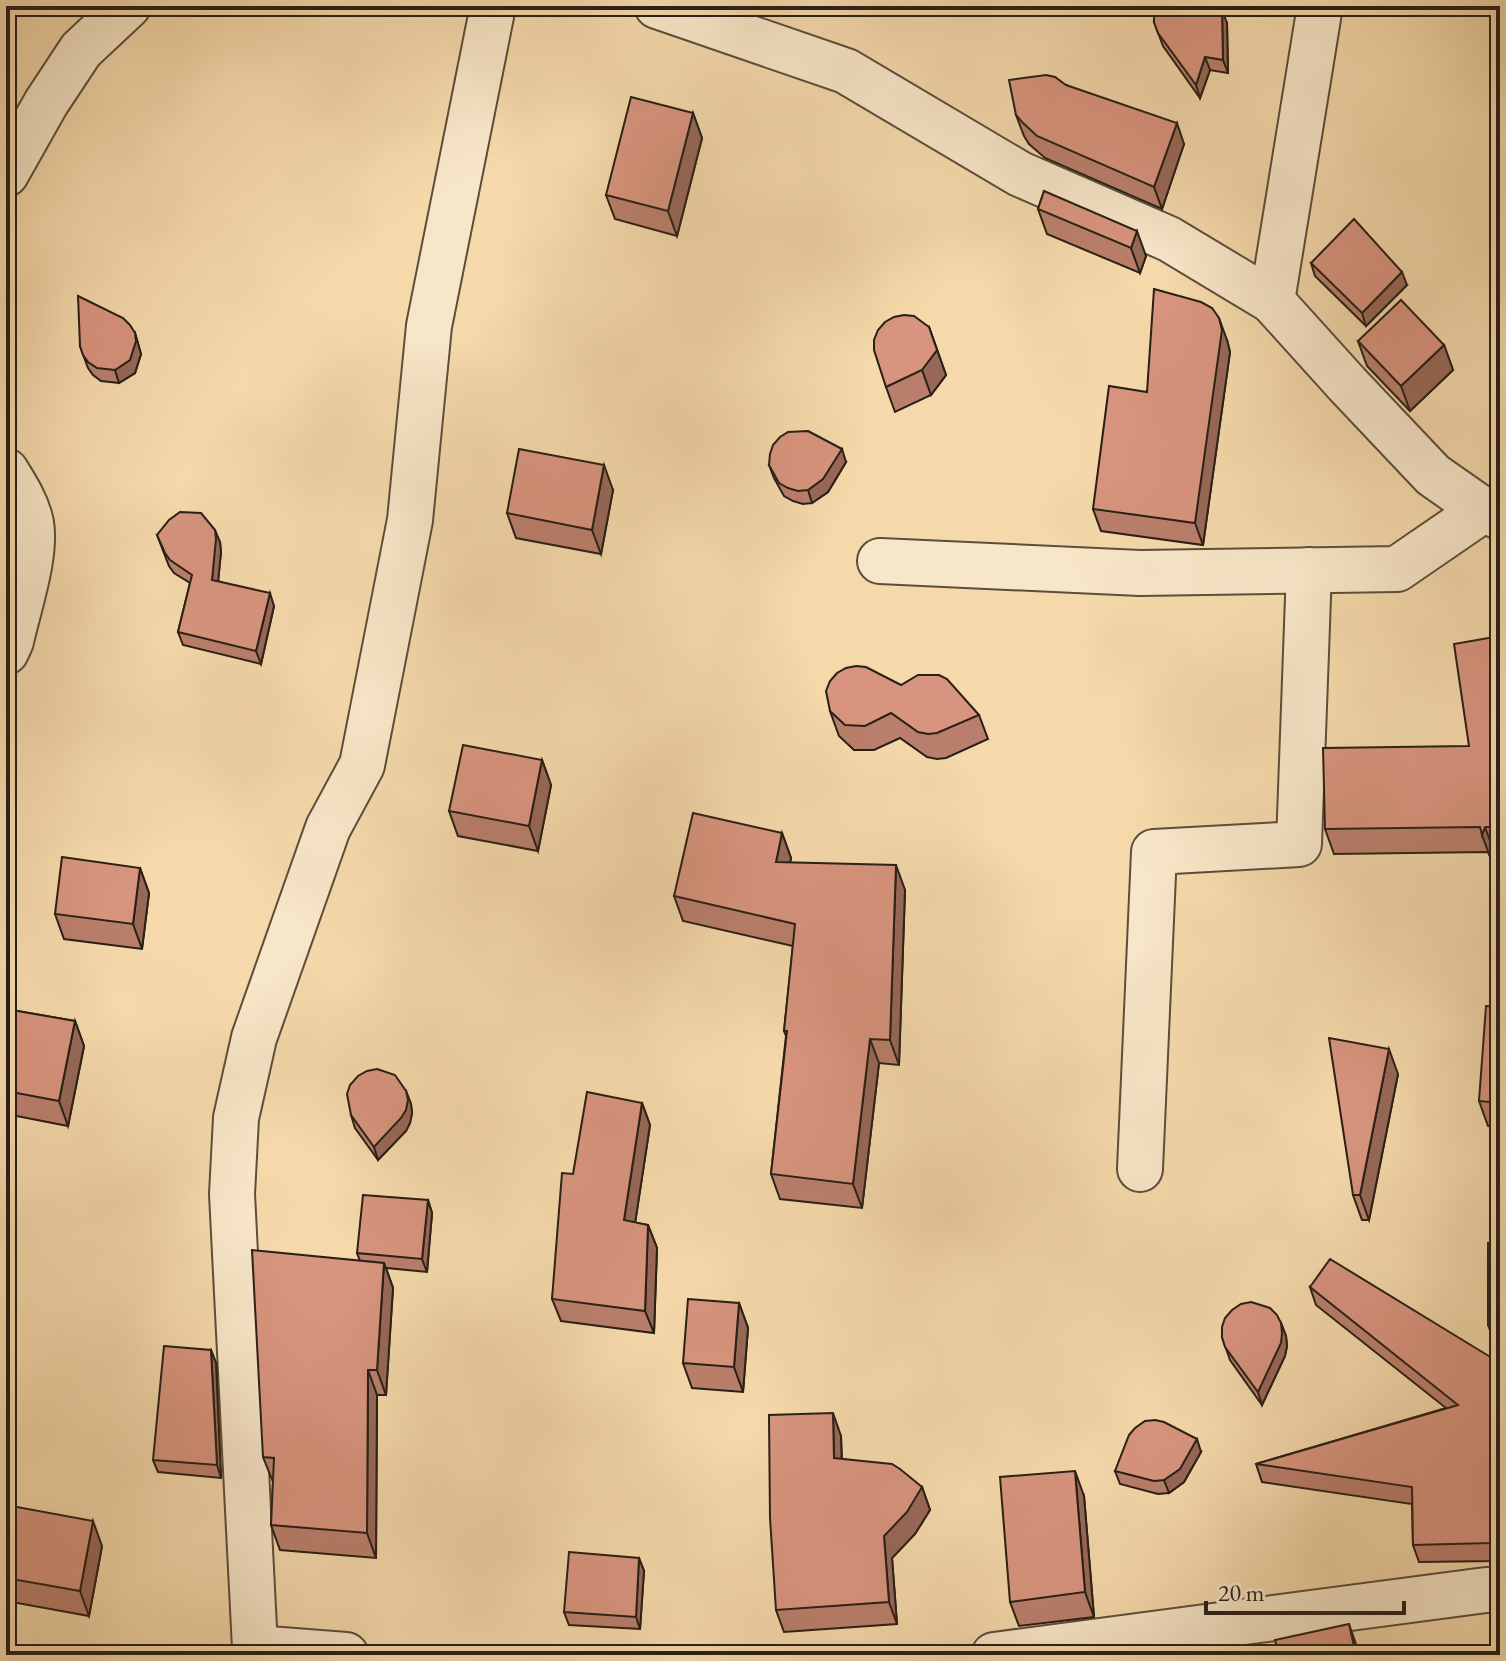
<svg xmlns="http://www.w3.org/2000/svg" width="1506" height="1661" font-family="'EB Garamond',serif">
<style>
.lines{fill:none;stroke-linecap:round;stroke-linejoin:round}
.minor-casing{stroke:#5b4e3a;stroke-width:48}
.minor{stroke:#f8e6c8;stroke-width:44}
.wall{fill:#ba7f6c;stroke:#281f15;stroke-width:2}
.shaded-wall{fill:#976858;stroke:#281f15;stroke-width:2}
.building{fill:#d8947e;stroke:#281f15;stroke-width:2}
</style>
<rect width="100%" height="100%" fill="#f5d9ab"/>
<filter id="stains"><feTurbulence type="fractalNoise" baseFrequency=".0025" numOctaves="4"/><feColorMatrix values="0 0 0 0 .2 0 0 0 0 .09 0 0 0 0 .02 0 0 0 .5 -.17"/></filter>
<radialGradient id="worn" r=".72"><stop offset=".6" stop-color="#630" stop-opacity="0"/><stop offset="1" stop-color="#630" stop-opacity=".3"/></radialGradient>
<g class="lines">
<defs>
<g id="minor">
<path d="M 657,6 L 846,71 L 1020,174 L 1169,239 L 1272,301 L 1347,384 L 1433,475 L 1483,510 L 1500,517"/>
<path d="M 6,174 L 46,103 L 81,50 L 128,6"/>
<path d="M 1272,301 L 1320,6"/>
<path d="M 6,471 C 16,487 27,504 31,523 C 37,554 18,609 11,641 L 6,652"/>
<path d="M 880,561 L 1140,573 L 1397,569 L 1483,510"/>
<path d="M 1140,1169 L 1154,852 L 1299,844 L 1309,570"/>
<path d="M 346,1655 L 255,1648 L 232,1194 L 236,1118 L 254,1038 L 328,828 L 362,765 L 410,520 L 429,326 L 493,6"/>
<path d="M 994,1655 L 1486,1590 L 1500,1590"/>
</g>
</defs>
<use href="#minor" class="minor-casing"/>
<use href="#minor" class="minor"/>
</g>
<g class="wall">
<path d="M 1484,6 L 1500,6 L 1500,10 Z"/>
<path d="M 1154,22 L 1227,23 L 1228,73 L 1210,70 L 1200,98 L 1163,46 Z"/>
<path d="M 1066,85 L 1184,144 L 1162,209 L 1045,158 L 1029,144 L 1024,136 L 1016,115 Z"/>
<path d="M 693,113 L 702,138 L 677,236 L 615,219 L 606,195 Z"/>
<path d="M 1044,191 L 1146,256 L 1140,273 L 1047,234 L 1038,209 Z"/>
<path d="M 1311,263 L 1407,285 L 1366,326 L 1315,276 Z"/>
<path d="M 929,327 L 946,375 L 931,395 L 895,412 L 886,387 Z"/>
<path d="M 135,333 L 141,354 L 135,373 L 119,383 L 101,381 L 93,375 L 88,368 L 80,346 Z"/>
<path d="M 1227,340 L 1230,352 L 1203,545 L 1101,531 L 1093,509 L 1147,392 Z"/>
<path d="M 1358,341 L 1444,345 L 1453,370 L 1410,411 L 1367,366 Z"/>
<path d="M 846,462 L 828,492 L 812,503 L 803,504 L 793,501 L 784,496 L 774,478 L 769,465 Z"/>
<path d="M 613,490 L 601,554 L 516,538 L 507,513 Z"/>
<path d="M 157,535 L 220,542 L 221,552 L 218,581 L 274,606 L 261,664 L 183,645 L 178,632 L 190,583 L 174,573 L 169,566 Z"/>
<path d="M 1500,636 L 1500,862 L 1496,852 L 1494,852 L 1491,859 L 1488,852 L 1334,854 L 1325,829 L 1469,746 Z"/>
<path d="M 901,685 L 979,715 L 988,739 L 946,758 L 937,759 L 927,757 L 900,738 L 874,750 L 854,750 L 839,736 L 830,711 Z"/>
<path d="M 542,760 L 551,785 L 538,851 L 458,836 L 449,811 Z"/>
<path d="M 782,833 L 791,858 L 790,863 L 905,890 L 899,1065 L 879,1063 L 862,1208 L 780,1199 L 771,1174 L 786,1036 L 784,1031 L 793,946 L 683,921 L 674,896 Z"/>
<path d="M 140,868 L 149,893 L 142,949 L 64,939 L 55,914 Z"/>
<path d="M 1500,1007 L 1500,1127 L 1488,1126 L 1479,1101 Z"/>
<path d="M 6,1009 L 75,1021 L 84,1046 L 68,1126 L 6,1114 Z"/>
<path d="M 1398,1074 L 1369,1220 L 1362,1220 L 1353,1195 Z"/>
<path d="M 406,1091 L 411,1104 L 412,1113 L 410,1123 L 406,1131 L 378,1160 L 355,1128 L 351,1115 Z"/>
<path d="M 642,1103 L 650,1125 L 635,1223 L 648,1225 L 657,1248 L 654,1333 L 561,1321 L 552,1299 L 573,1174 Z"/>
<path d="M 428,1200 L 432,1213 L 427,1272 L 386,1268 L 393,1288 L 386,1395 L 377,1395 L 376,1558 L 280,1550 L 271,1525 L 273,1482 L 263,1457 L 360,1261 L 357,1253 Z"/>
<path d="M 1500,1244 L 1500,1350 L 1497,1350 L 1488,1325 Z"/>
<path d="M 1310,1287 L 1492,1358 L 1499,1376 L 1500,1394 L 1500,1535 L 1496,1535 L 1497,1561 L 1419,1562 L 1413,1545 L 1412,1504 L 1262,1482 L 1256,1464 L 1446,1408 L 1316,1305 Z"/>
<path d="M 739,1303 L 748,1328 L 743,1392 L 692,1388 L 683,1363 Z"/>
<path d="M 1281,1323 L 1286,1336 L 1287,1346 L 1285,1356 L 1262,1405 L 1230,1360 L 1222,1337 Z"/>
<path d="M 211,1350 L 216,1363 L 221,1478 L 158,1472 L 153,1460 Z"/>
<path d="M 841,1436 L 842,1459 L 922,1487 L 930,1510 L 915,1534 L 892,1558 L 897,1624 L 784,1632 L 776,1610 Z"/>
<path d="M 1201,1452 L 1184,1482 L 1169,1493 L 1158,1494 L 1120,1484 L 1115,1471 Z"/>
<path d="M 1084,1496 L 1094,1617 L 1019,1626 L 1010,1602 Z"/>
<path d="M 6,1505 L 102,1546 L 89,1616 L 6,1601 Z"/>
<path d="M 639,1558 L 644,1571 L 640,1629 L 569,1625 L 564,1612 Z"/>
</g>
<g class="shaded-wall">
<path d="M 1222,10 L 1227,23 L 1228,73 L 1223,60 Z"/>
<path d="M 1205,57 L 1210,70 L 1200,98 L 1196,85 Z"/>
<path d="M 693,113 L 702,138 L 677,236 L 668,211 Z"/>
<path d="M 1177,123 L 1184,144 L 1162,209 L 1154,187 Z"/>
<path d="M 1137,231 L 1146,256 L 1140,273 L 1131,248 Z"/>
<path d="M 1402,272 L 1407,285 L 1366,326 L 1362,313 Z"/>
<path d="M 1219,318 L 1227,340 L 1230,352 L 1203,545 L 1195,523 Z"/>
<path d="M 929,327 L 946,375 L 931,395 L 922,370 Z"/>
<path d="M 135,333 L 141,354 L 135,373 L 119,383 L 115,370 Z"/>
<path d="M 1444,345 L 1453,370 L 1410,411 L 1401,386 Z"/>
<path d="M 842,449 L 846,462 L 828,492 L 812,503 L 808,490 Z"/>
<path d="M 604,465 L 613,490 L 601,554 L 592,530 Z"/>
<path d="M 215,530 L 220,542 L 221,552 L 217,593 L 212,580 Z"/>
<path d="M 270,593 L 274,606 L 261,664 L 256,651 Z"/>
<path d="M 542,760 L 551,785 L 538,851 L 529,826 Z"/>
<path d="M 1485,827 L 1494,852 L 1491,859 L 1482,835 Z"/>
<path d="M 782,833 L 791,858 L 785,887 L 776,862 Z"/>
<path d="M 896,865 L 905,890 L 899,1065 L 890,1040 Z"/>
<path d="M 140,868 L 149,893 L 142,949 L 133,924 Z"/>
<path d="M 75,1021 L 84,1046 L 68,1126 L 59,1101 Z"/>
<path d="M 870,1039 L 879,1063 L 862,1208 L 853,1184 Z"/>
<path d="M 1389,1049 L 1398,1074 L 1369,1220 L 1360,1195 Z"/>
<path d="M 406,1091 L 411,1104 L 412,1113 L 410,1123 L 406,1131 L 378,1160 L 374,1147 Z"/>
<path d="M 642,1103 L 650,1125 L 632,1243 L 624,1220 Z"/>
<path d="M 428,1200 L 432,1213 L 427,1272 L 422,1259 Z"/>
<path d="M 648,1225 L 657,1248 L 654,1333 L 645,1311 Z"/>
<path d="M 384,1263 L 393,1288 L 386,1395 L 377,1370 Z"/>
<path d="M 739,1303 L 748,1328 L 743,1392 L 734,1367 Z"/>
<path d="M 1281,1323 L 1286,1336 L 1287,1346 L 1285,1356 L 1262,1405 L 1258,1392 Z"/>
<path d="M 211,1350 L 216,1363 L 221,1478 L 217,1465 Z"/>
<path d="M 1492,1358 L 1499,1376 L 1500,1394 L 1500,1469 Z"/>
<path d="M 368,1370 L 377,1395 L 376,1558 L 367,1533 Z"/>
<path d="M 833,1413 L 841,1436 L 842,1480 L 834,1458 Z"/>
<path d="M 1197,1439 L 1201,1452 L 1184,1482 L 1169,1493 L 1164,1480 Z"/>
<path d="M 1075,1471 L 1084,1496 L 1094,1617 L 1085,1592 Z"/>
<path d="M 922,1487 L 930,1510 L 915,1534 L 892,1558 L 897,1624 L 889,1602 L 884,1536 Z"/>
<path d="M 1490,1518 L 1496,1535 L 1497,1561 L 1490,1543 Z"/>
<path d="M 93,1521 L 102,1546 L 89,1616 L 80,1591 Z"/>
<path d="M 639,1558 L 644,1571 L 640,1629 L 636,1617 Z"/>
<path d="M 1349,1624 L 1357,1647 L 1359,1655 L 1356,1655 Z"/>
</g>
<g class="building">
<path d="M 1156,6 L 1221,6 L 1222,10 L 1223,60 L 1205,57 L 1196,85 L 1158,33 L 1154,22 L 1154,12 Z"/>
<path d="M 1046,75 L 1055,77 L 1066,85 L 1177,123 L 1154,187 L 1037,136 L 1022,122 L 1016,115 L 1009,80 Z"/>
<path d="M 631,97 L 693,113 L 668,211 L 606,195 Z"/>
<path d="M 1044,191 L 1137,231 L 1131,248 L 1038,209 Z"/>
<path d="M 1354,219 L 1402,272 L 1362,313 L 1311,263 Z"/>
<path d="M 1154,289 L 1201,302 L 1212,308 L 1219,318 L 1222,330 L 1195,523 L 1093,509 L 1109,386 L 1147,392 Z"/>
<path d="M 78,296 L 123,318 L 130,325 L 135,333 L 136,341 L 130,360 L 115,370 L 97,368 L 88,362 L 83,355 L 80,346 Z"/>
<path d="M 1401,300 L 1444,345 L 1401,386 L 1358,341 Z"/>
<path d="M 904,315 L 914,316 L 929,327 L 937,350 L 922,370 L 886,387 L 874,350 L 874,340 L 878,330 L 885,322 L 894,317 Z"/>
<path d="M 808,431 L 842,449 L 823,479 L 808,490 L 798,491 L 788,488 L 779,483 L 769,465 L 770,454 L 773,445 L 780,437 L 788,432 Z"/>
<path d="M 519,449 L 604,465 L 592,530 L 507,513 Z"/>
<path d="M 180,512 L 201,513 L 215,530 L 216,539 L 212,580 L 270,593 L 256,651 L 178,632 L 192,575 L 170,560 L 165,553 L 157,535 L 169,520 Z"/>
<path d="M 1500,636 L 1500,842 L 1493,842 L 1492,827 L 1485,827 L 1482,835 L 1480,827 L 1325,829 L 1323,748 L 1469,746 L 1454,644 Z"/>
<path d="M 856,666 L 866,667 L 901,685 L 918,675 L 939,675 L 947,679 L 979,715 L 937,733 L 928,734 L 918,732 L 891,713 L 865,726 L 845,725 L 830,711 L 826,691 L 830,681 L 837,673 L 846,668 Z"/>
<path d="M 463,745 L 542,760 L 529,826 L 449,811 Z"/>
<path d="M 693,813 L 782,833 L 776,862 L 896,865 L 890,1040 L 870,1039 L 853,1184 L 771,1174 L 787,1031 L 784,1031 L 795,924 L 674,896 Z"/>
<path d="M 62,857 L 140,868 L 133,924 L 55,914 Z"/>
<path d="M 1486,1006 L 1500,1007 L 1500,1103 L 1479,1101 Z"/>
<path d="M 6,1009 L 75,1021 L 59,1101 L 6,1091 Z"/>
<path d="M 1329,1038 L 1389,1049 L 1360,1195 L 1353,1195 Z"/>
<path d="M 377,1069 L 395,1075 L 406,1091 L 408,1100 L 406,1110 L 401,1118 L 374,1147 L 351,1115 L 347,1094 L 350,1085 L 358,1076 L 367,1071 Z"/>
<path d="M 587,1092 L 642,1103 L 624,1220 L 648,1225 L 645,1311 L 552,1299 L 562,1173 L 573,1174 Z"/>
<path d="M 363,1195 L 428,1200 L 422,1259 L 357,1253 Z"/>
<path d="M 1488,1243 L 1500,1244 L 1500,1325 L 1488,1325 Z"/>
<path d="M 252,1250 L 384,1263 L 377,1370 L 368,1370 L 367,1533 L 271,1525 L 274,1458 L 263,1457 Z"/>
<path d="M 1330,1259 L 1492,1358 L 1500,1469 L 1500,1518 L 1490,1518 L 1490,1543 L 1413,1545 L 1412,1487 L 1256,1464 L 1458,1405 L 1310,1287 Z"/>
<path d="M 688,1299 L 739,1303 L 734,1367 L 683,1363 Z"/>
<path d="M 1251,1302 L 1270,1308 L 1277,1315 L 1281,1323 L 1282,1333 L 1281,1343 L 1258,1392 L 1225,1347 L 1222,1337 L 1222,1327 L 1225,1318 L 1232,1310 L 1241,1304 Z"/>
<path d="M 164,1346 L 211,1350 L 217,1465 L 153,1460 Z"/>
<path d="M 833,1413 L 834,1458 L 892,1464 L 900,1469 L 922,1487 L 907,1512 L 884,1536 L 889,1602 L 776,1610 L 770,1518 L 769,1415 Z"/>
<path d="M 1155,1420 L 1164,1422 L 1197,1439 L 1180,1469 L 1164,1480 L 1154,1481 L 1115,1471 L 1129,1435 L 1135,1428 L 1145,1421 Z"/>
<path d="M 1075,1471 L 1085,1592 L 1010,1602 L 1000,1477 Z"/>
<path d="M 6,1505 L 93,1521 L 80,1591 L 6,1578 Z"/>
<path d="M 569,1552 L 639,1558 L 636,1617 L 564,1612 Z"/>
<path d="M 1349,1624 L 1356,1655 L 1279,1655 L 1275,1640 Z"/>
</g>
<rect width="1506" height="1661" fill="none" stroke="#f5d9ab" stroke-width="32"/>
<rect x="8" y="8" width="1490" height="1645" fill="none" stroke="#281f15" stroke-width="4"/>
<rect x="16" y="16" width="1474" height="1629" fill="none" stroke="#281f15" stroke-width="2"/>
<path d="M1206 1601v12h198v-12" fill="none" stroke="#281f15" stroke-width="4"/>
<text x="1218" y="1601" font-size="24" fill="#281f15" stroke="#f8e6c8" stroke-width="6" paint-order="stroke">20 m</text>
<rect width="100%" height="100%" filter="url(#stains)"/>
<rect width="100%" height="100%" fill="url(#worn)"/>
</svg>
